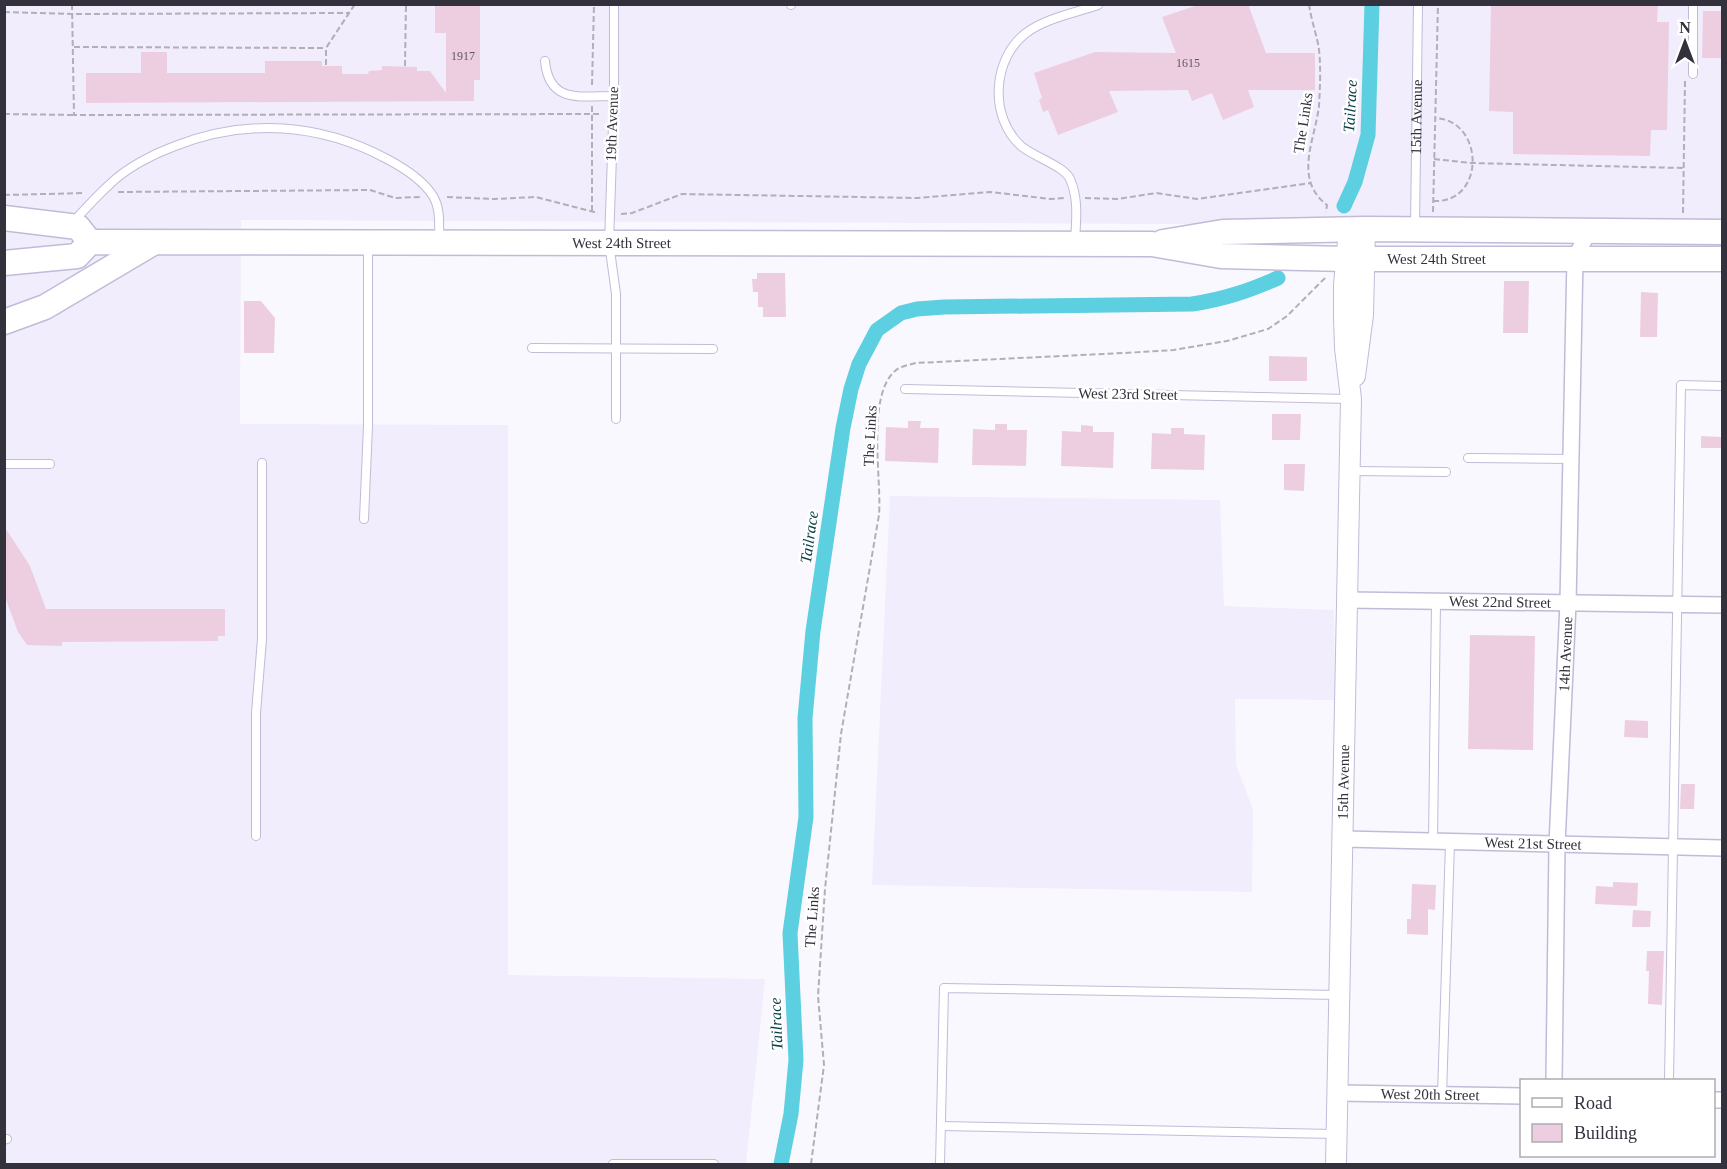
<svg xmlns="http://www.w3.org/2000/svg" width="1727" height="1169" font-family="Georgia,serif">
<style>
.built{fill:#f1edfc}
.lines{fill:none;stroke-linecap:round;stroke-linejoin:round}
.canal{stroke:#5ccfe1;stroke-width:15}
.building{fill:#edcee0}
.service-casing{stroke:#c1bbd8;stroke-width:10}
.minor-casing{stroke:#c1bbd8;stroke-width:18}
.tertiary-casing{stroke:#c1bbd8;stroke-width:22}
.primary-casing{stroke:#c1bbd8;stroke-width:27}
.path{stroke:#b1afb8;stroke-width:2;stroke-dasharray:6 3;stroke-linecap:butt}
.service{stroke:#fff;stroke-width:8}
.minor{stroke:#fff;stroke-width:15}
.tertiary{stroke:#fff;stroke-width:20}
.primary{stroke:#fff;stroke-width:24}
.labels{text-anchor:middle;dominant-baseline:central;stroke-width:5;stroke-linejoin:round;paint-order:stroke}
.number-label{font-size:12px;fill:#625865}
.street-label{font-size:15px;fill:#33313c;stroke:#fff}
.water-label{font-size:16px;font-style:italic;fill:#0a4148;stroke:#fff}
</style>
<rect width="100%" height="100%" fill="#faf8ff"/>
<g class="built">
<path d="M 5,5 L 1722,5 L 1722,220 L 1180,224 L 241,220 L 240,424 L 508,425 L 508,975 L 765,979 L 746,1164 L 5,1164 Z"/>
<path d="M 890,496 L 1220,500 L 1224,606 L 1334,610 L 1335,700 L 1235,699 L 1236,765 L 1253,809 L 1252,892 L 872,885 Z"/>
</g>
<g class="lines">
<g class="canal">
<path d="M 1344,206 L 1355,182 L 1368,135 L 1372,4"/>
<path d="M 781,1164 L 791,1114 L 796,1060 L 790,933 L 806,817 L 805,718 L 813,631 L 843,428 L 851,389 L 859,364 L 877,330 L 901,313 L 917,309 L 944,307 L 1192,304 C 1225,299 1248,291 1278,278"/>
</g>
</g>
<g class="building">
<path d="M 437,4 L 480,6 L 480,80 L 474,80 L 474,101 L 86,103 L 86,73 L 141,73 L 141,52 L 167,52 L 167,73 L 265,73 L 265,61 L 322,61 L 322,66 L 342,66 L 342,74 L 368,74 L 369,71 L 382,70 L 382,66 L 417,67 L 417,71 L 430,71 L 446,93 L 446,33 L 435,33 L 435,6 Z"/>
<path d="M 1201,4 L 1248,4 L 1266,53 L 1315,53 L 1315,90 L 1248,90 L 1254,107 L 1223,120 L 1212,93 L 1192,101 L 1188,90 L 1109,91 L 1118,112 L 1058,135 L 1048,110 L 1043,112 L 1039,100 L 1042,98 L 1034,73 L 1095,52 L 1176,53 L 1162,17 Z"/>
<path d="M 1491,4 L 1658,4 L 1657,22 L 1669,22 L 1667,130 L 1651,130 L 1650,156 L 1513,154 L 1513,112 L 1489,111 Z"/>
<path d="M 1703,11 L 1722,11 L 1722,58 L 1702,58 Z"/>
<path d="M 757,273 L 785,273 L 786,317 L 763,317 L 763,307 L 758,307 L 758,292 L 753,292 L 752,279 L 757,279 Z"/>
<path d="M 1504,281 L 1529,281 L 1528,333 L 1503,333 Z"/>
<path d="M 1641,292 L 1658,293 L 1657,337 L 1640,337 Z"/>
<path d="M 244,301 L 261,301 L 275,318 L 274,353 L 244,353 Z"/>
<path d="M 1269,356 L 1307,357 L 1307,381 L 1269,381 Z"/>
<path d="M 1272,414 L 1301,414 L 1300,440 L 1272,440 Z"/>
<path d="M 908,421 L 921,421 L 920,428 L 939,428 L 938,463 L 885,461 L 886,427 L 908,428 Z"/>
<path d="M 995,424 L 1007,424 L 1007,430 L 1027,430 L 1026,466 L 972,465 L 973,429 L 995,430 Z"/>
<path d="M 1081,425 L 1093,426 L 1093,432 L 1114,432 L 1113,468 L 1061,466 L 1062,431 L 1081,432 Z"/>
<path d="M 1171,428 L 1184,428 L 1184,434 L 1205,435 L 1204,470 L 1151,469 L 1152,433 L 1171,434 Z"/>
<path d="M 1701,436 L 1721,437 L 1721,448 L 1701,448 Z"/>
<path d="M 1284,464 L 1305,464 L 1304,491 L 1284,490 Z"/>
<path d="M 4,526 L 30,566 L 46,609 L 225,609 L 225,636 L 218,636 L 218,641 L 62,642 L 62,646 L 27,645 L 18,632 L 4,594 Z"/>
<path d="M 1470,635 L 1535,636 L 1533,750 L 1468,749 Z"/>
<path d="M 1625,720 L 1648,721 L 1648,738 L 1624,737 Z"/>
<path d="M 1681,784 L 1695,784 L 1694,809 L 1680,809 Z"/>
<path d="M 1613,882 L 1638,883 L 1637,906 L 1595,904 L 1596,886 L 1613,887 Z"/>
<path d="M 1412,884 L 1436,885 L 1435,910 L 1428,909 L 1428,935 L 1407,934 L 1407,919 L 1411,919 Z"/>
<path d="M 1633,910 L 1651,911 L 1650,927 L 1632,927 Z"/>
<path d="M 1647,951 L 1664,951 L 1662,1005 L 1648,1004 L 1649,971 L 1646,971 Z"/>
</g>
<g class="lines">
<defs>
<g id="service">
<path d="M 614,4 L 614,96 L 609,243 L 616,294 L 616,419"/>
<path d="M 791,4 L 791,5"/>
<path d="M 545,61 C 549,104 580,96 614,96"/>
<path d="M 1693,74 L 1693,4"/>
<path d="M 74,221 C 85,209 97,196 109,185 C 126,168 153,154 175,146 C 247,118 320,123 387,159 C 404,168 423,180 433,196 C 441,209 439,227 439,241"/>
<path id="s1" d="M 1415,225 L 1418,4"/>
<path d="M 1075,242 C 1076,221 1079,199 1070,179 C 1064,166 1034,157 1021,146 C 989,117 992,59 1026,33 C 1046,18 1075,13 1098,5"/>
<path d="M 532,348 L 713,349"/>
<path d="M 905,389 L 1349,399"/>
<path d="M 1468,458 L 1571,459"/>
<path d="M 4,464 L 50,464"/>
<path d="M 1352,471 L 1446,472"/>
<path d="M 364,519 L 368,426 L 368,244"/>
<path d="M 256,836 L 256,713 L 262,639 L 262,463"/>
<path d="M 1433,842 L 1436,601"/>
<path d="M 1669,1080 L 1681,385 L 1722,386"/>
<path d="M 1442,1095 L 1450,843"/>
<path d="M 941,1126 L 1335,1134"/>
<path d="M 4,1140 L 7,1139"/>
<path d="M 613,1164 L 714,1164"/>
<path d="M 940,1164 L 944,988 L 1339,995"/>
</g>
<g id="minor">
<path id="s2" d="M 1348,600 L 1722,605"/>
<path id="s3" d="M 1344,839 L 1722,848"/>
<path id="s4" d="M 1554,1080 L 1557,845 L 1568,603 L 1575,258 L 1589,231"/>
<path id="s5" d="M 1338,1093 L 1522,1096"/>
<path d="M 1714,1100 L 1722,1100"/>
</g>
<g id="tertiary">
<path d="M 1355,376 L 1363,315 L 1365,229"/>
<path id="s6" d="M 1336,1164 L 1351,399 L 1345,348 L 1344,317 L 1344,285 L 1349,230"/>
</g>
<g id="primary">
<path d="M 4,218 L 78,227 L 90,242"/>
<path d="M 1163,242 L 1223,232 L 1365,229 L 1722,232"/>
<path id="s7" d="M 4,263 L 77,256 L 90,242 L 1152,244 L 1221,256 L 1346,259 L 1722,259"/>
<path d="M 4,322 L 45,307 L 153,243"/>
</g>
</defs>
<use href="#service" class="service-casing"/>
<use href="#minor" class="minor-casing"/>
<use href="#tertiary" class="tertiary-casing"/>
<use href="#primary" class="primary-casing"/>
<g class="path">
<path d="M 72,4 L 74,115 L 602,114"/>
<path d="M 1309,4 C 1311,20 1317,35 1319,50 C 1321,68 1320,88 1319,106 C 1315,140 1293,179 1327,205 L 1326,212"/>
<path d="M 4,12 L 72,14 L 349,13"/>
<path d="M 74,47 L 326,48"/>
<path d="M 326,65 L 326,48 L 355,4"/>
<path d="M 405,66 L 406,4"/>
<path d="M 592,85 L 594,4"/>
<path d="M 4,114 L 74,115"/>
<path d="M 1434,159 L 1471,163 L 1683,168"/>
<path d="M 118,192 L 370,190 L 395,198 L 420,197"/>
<path d="M 4,195 L 85,193"/>
<path d="M 447,197 L 494,199 L 536,197 L 598,213"/>
<path d="M 1085,198 L 1118,199 L 1156,193 L 1197,199 L 1311,183"/>
<path d="M 1433,201 C 1486,204 1485,120 1435,118"/>
<path d="M 592,211 L 592,106"/>
<path d="M 1433,212 L 1438,4"/>
<path d="M 1683,213 L 1685,81"/>
<path d="M 621,214 L 632,213 L 682,194 L 918,198 L 990,192 L 1051,199 L 1064,198"/>
<path d="M 811,1164 L 824,1065 L 818,996 L 825,889 L 841,734 L 879,515 C 882,481 866,396 895,371 C 900,366 909,365 916,363 L 1124,353 L 1174,350 L 1227,341 L 1268,329 L 1287,316 L 1326,277"/>
</g>
<use href="#service" class="service"/>
<use href="#minor" class="minor"/>
<use href="#tertiary" class="tertiary"/>
<use href="#primary" class="primary"/>
</g>
<g class="labels">
<g class="number-label">
<text x="463" y="56">1917</text>
<text x="1188" y="63">1615</text>
</g>
<g class="street-label">
<text stroke="none"><textPath href="#s1" startOffset="108">15th Avenue</textPath></text>
<text transform="translate(1303 123) rotate(-81)">The Links</text>
<text transform="translate(612 124) rotate(-88)">19th Avenue</text>
<text stroke="none"><textPath href="#s7" startOffset="624">West 24th Street</textPath></text>
<text stroke="none"><textPath href="#s7" startOffset="1440">West 24th Street</textPath></text>
<text transform="translate(1128 394) rotate(1)">West 23rd Street</text>
<text transform="translate(870 436) rotate(-87)">The Links</text>
<text stroke="none"><textPath href="#s2" startOffset="152">West 22nd Street</textPath></text>
<text stroke="none"><textPath href="#s4" startOffset="426">14th Avenue</textPath></text>
<text stroke="none"><textPath href="#s6" startOffset="382">15th Avenue</textPath></text>
<text stroke="none"><textPath href="#s3" startOffset="189">West 21st Street</textPath></text>
<text transform="translate(812 917) rotate(-86)">The Links</text>
<text stroke="none"><textPath href="#s5" startOffset="92">West 20th Street</textPath></text>
</g>
<g class="water-label">
<text transform="translate(1350 106) rotate(-87)">Tailrace</text>
<text transform="translate(809 537) rotate(-82)">Tailrace</text>
<text transform="translate(776 1024) rotate(-92)">Tailrace</text>
</g>
</g>
<rect width="1727" height="1169" fill="none" stroke="#33313c" stroke-width="12"/>
<rect x="1520" y="1079" width="195" height="78" fill="#ffffff" stroke="#adadb1" stroke-width="1.5"/>
<rect x="1532" y="1098" width="30" height="9" fill="#ffffff" stroke="#adadb1" stroke-width="1.5"/>
<text x="1574" y="1109" font-size="18" fill="#33313c">Road</text>
<rect x="1532" y="1124" width="30" height="18" fill="#edcee0" stroke="#adadb1" stroke-width="1.5"/>
<text x="1574" y="1139" font-size="18" fill="#33313c">Building</text>
<g transform="translate(1685 42)" stroke="#ffffff" stroke-width="4.5" paint-order="stroke">
<path d="M0-4.5L10 22L0 15L-10 22Z" fill="#33313c"/>
<text y="-9" font-size="16" font-weight="bold" text-anchor="middle" fill="#33313c">N</text>
</g>
</svg>
